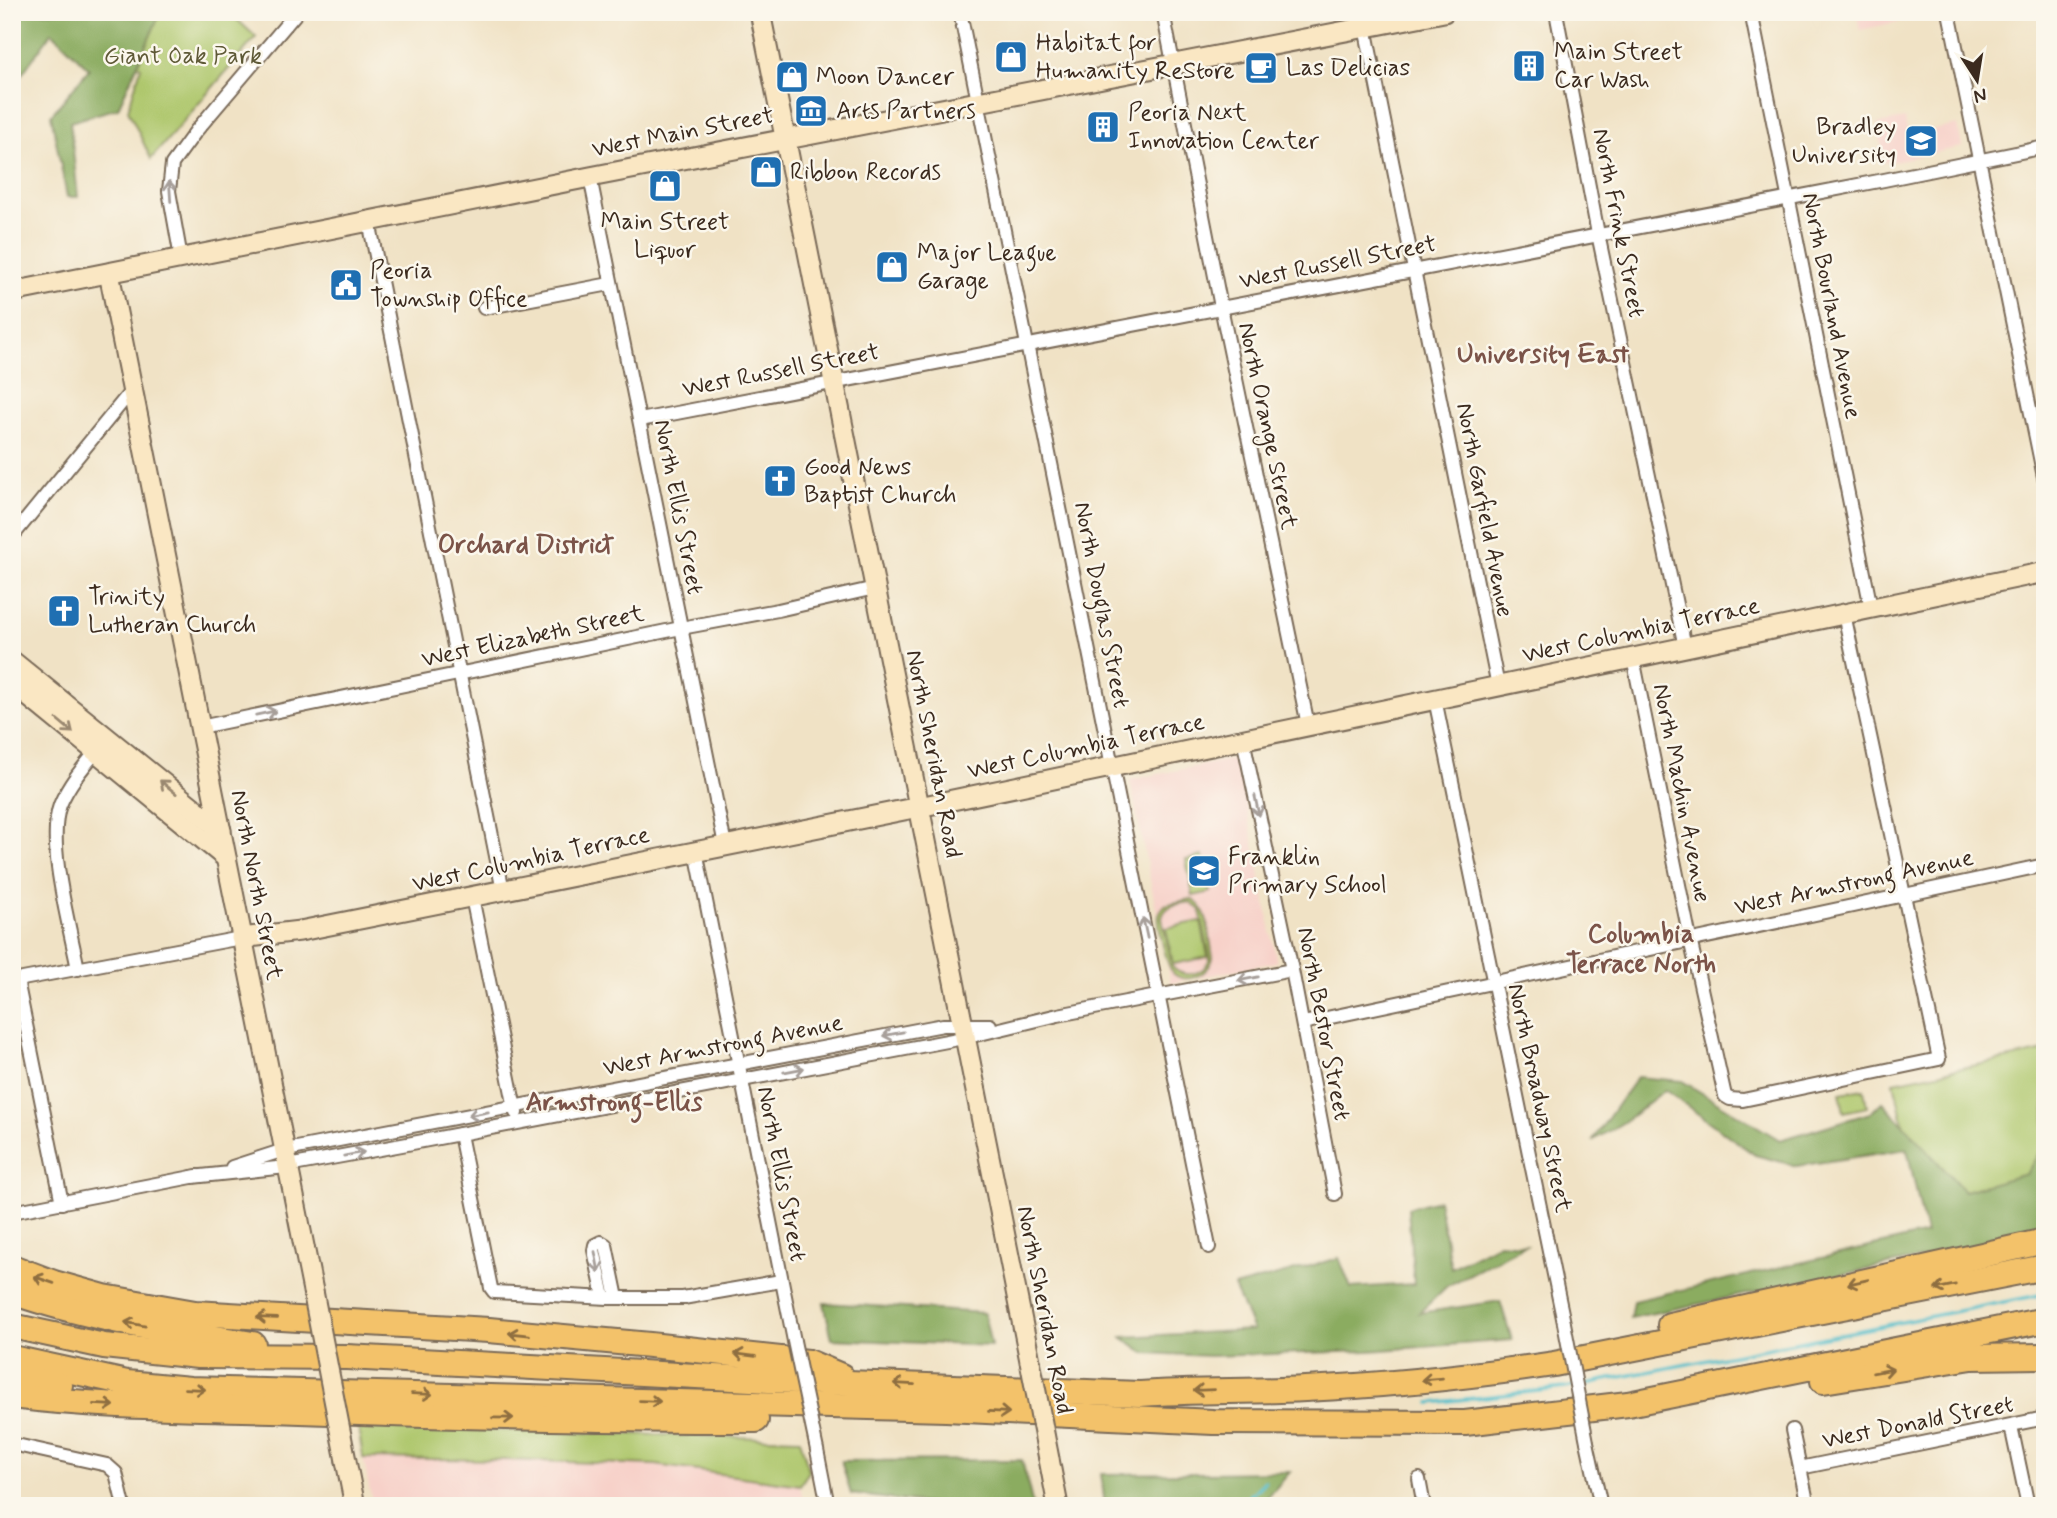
<svg xmlns="http://www.w3.org/2000/svg" width="2057" height="1518" font-family="Mynerve,sans-serif">
<style>
.built{fill:#f7d1c9}
.green{fill:#afc76d;stroke:#757846;stroke-width:2;fill-rule:evenodd}
.forest{fill:#8bac60;stroke:#636b3f;stroke-width:2}
.lines{fill:none;stroke-linecap:round;stroke-linejoin:round}
.stream{stroke:#4fbcc8;stroke-width:3.5}
.street-casing{stroke:#7a6a58;stroke-width:16}
.secondary-casing{stroke:#7a6a58;stroke-width:23}
.highway-casing{stroke:#7a6a58;stroke-width:28}
.street{stroke:#fff;stroke-width:12}
.secondary{stroke:#fae7c3;stroke-width:19}
.highway{stroke:#f3c26a;stroke-width:24}
.street-bridge-casing{stroke:#7a6a58;stroke-width:16;stroke-linecap:butt}
.secondary-bridge-casing{stroke:#7a6a58;stroke-width:23;stroke-linecap:butt}
.street-bridge{stroke:#fff;stroke-width:12}
.secondary-bridge{stroke:#fae7c3;stroke-width:19}
.oneway{stroke:#a79f9a}
.oneway2{stroke:#9a8870}
.oneway3{stroke:#8e6e40}
.labels{text-anchor:middle;dominant-baseline:central;stroke-width:5;stroke-linejoin:round;paint-order:stroke}
.poi-label{font-size:24px;fill:#3b2a1e;stroke:#fbf7ec;text-anchor:start}
.park-label{font-size:24px;fill:#5e5936;stroke:#fbf7ec}
.street-label{font-size:24px;fill:#3b2a1e;stroke:#fbf7ec}
.neighbourhood-label{font-size:26px;font-weight:bold;fill:#7b5348;stroke:#fbf7ec}
</style>
<rect width="100%" height="100%" fill="#fbf7ec"/>
<filter id="ink" filterUnits="userSpaceOnUse"><feTurbulence type="fractalNoise" baseFrequency=".0143" numOctaves="2"/><feDisplacementMap in="SourceGraphic" scale="14" xChannelSelector="R" yChannelSelector="G"/><feConvolveMatrix kernelMatrix="1 2 1 2 8 2 1 2 1" color-interpolation-filters="sRGB"/></filter>
<filter id="wash" filterUnits="userSpaceOnUse"><feTurbulence type="fractalNoise" baseFrequency=".00686" numOctaves="4" result="noise"/><feDisplacementMap in="SourceGraphic" scale="28" xChannelSelector="R" yChannelSelector="G"/><feGaussianBlur stdDeviation="1.57" result="paint"/><feColorMatrix in="noise" values="0 0 0 0 0 0 0 0 0 0 0 0 0 0 0 0 0 1.4 0 .05"/><feComposite in="paint" operator="in"/></filter>
<g filter="url(#wash)">
<rect width="100%" height="100%" fill="#f0e2c5"/>
<g class="built">
<path d="M 1856,12 L 1934,12 L 1934,14 L 1860,30 Z"/>
<path d="M 1905,119 L 1908,135 L 1958,125 L 1962,147 L 1885,163 L 1877,124 Z"/>
<path d="M 1237,758 L 1277,962 L 1171,983 L 1130,780 Z"/>
<path d="M 363,1458 L 507,1460 L 656,1465 L 800,1485 L 804,1506 L 373,1506 Z"/>
</g>
<g class="green">
<path d="M 83,12 L 229,12 L 256,37 L 151,159 L 128,110 L 141,67 Z"/>
<path d="M 1203,856 L 1211,892 L 1193,896 L 1186,860 Z"/>
<path d="M 1190,899 C 1210,905 1209,940 1213,957 C 1211,973 1188,985 1174,974 C 1167,968 1157,924 1159,915 C 1160,910 1162,909 1165,905 ZM 1190,902 L 1200,910 L 1210,958 C 1206,975 1181,980 1172,966 L 1162,918 C 1165,904 1178,904 1190,902 Z"/>
<path d="M 1201,921 L 1208,957 L 1173,964 L 1166,928 Z"/>
<path d="M 2045,1051 L 2045,1212 L 1929,1238 L 1894,1082 Z"/>
<path d="M 1864,1089 L 1867,1107 L 1844,1112 L 1840,1093 Z"/>
<path d="M 358,1426 L 800,1439 L 809,1471 L 800,1485 L 656,1465 L 507,1460 L 363,1458 Z"/>
</g>
<g class="forest">
<path d="M 12,12 L 161,12 L 118,108 L 70,122 L 78,197 L 67,197 L 51,115 L 89,69 L 52,32 L 12,88 Z"/>
<path d="M 1637,1077 L 1682,1081 L 1780,1140 L 1870,1113 L 1883,1102 L 1964,1191 L 2026,1174 L 2045,1143 L 2045,1224 L 2000,1242 L 1630,1318 L 1633,1301 L 1926,1234 L 1907,1149 L 1797,1166 L 1755,1155 L 1665,1090 L 1624,1122 L 1592,1141 Z"/>
<path d="M 1438,1200 L 1451,1268 L 1499,1243 L 1526,1245 L 1447,1286 L 1419,1313 L 1500,1301 L 1512,1340 L 1369,1351 L 1210,1356 L 1145,1353 L 1122,1337 L 1253,1330 L 1234,1287 L 1339,1258 L 1351,1288 L 1414,1284 L 1408,1208 Z"/>
<path d="M 824,1303 L 984,1313 L 991,1346 L 832,1339 Z"/>
<path d="M 1022,1460 L 1033,1506 L 946,1506 L 851,1494 L 841,1461 Z"/>
<path d="M 1290,1472 L 1260,1506 L 1105,1506 L 1101,1474 Z"/>
</g>
<g class="lines">
<g class="stream">
<path d="M 1430,1403 L 1565,1388 L 2045,1294"/>
<path d="M 1240,1506 L 1265,1481"/>
</g>
</g>
</g>
<g filter="url(#ink)">
<g class="lines">
<defs>
<g id="street">
<path d="M 960,12 L 1209,1247"/>
<path d="M 1163,12 L 1221,307 L 1308,725"/>
<path d="M 1362,12 L 1498,686"/>
<path d="M 1556,12 L 1598,234 L 1685,647"/>
<path d="M 1751,12 L 1871,608"/>
<path d="M 1949,12 L 2045,482"/>
<path d="M 590,177 L 725,845"/>
<path d="M 369,221 L 503,891"/>
<path d="M 181,258 L 169,191 L 172,164 L 196,131 L 297,12"/>
<path d="M 484,308 L 610,284"/>
<path d="M 640,420 L 1884,180 L 2045,147"/>
<path d="M 12,537 L 132,390"/>
<path d="M 1633,658 L 1690,939 L 1725,1096 L 1730,1099 L 1743,1100 L 1939,1059 L 1844,614"/>
<path d="M 1435,699 L 1564,1323"/>
<path d="M 200,727 L 681,628 L 778,610 L 875,588"/>
<path d="M 1243,739 L 1292,970 L 1335,1194"/>
<path d="M 696,851 L 794,1341"/>
<path d="M 472,897 L 516,1113"/>
<path d="M 78,969 C 70,927 46,843 60,805 C 69,783 85,765 100,747"/>
<path d="M 17,980 L 62,1203"/>
<path d="M 12,981 L 241,938"/>
<path d="M 1303,1023 L 2045,865"/>
<path d="M 460,1134 L 491,1288 L 494,1292 L 608,1298 L 683,1298 L 781,1281"/>
<path d="M 232,1167 L 281,1151 L 943,1025 L 990,1025"/>
<path d="M 192,1177 L 277,1168 L 402,1145 L 963,1038 L 1058,1015 L 1292,970"/>
<path d="M 12,1212 L 197,1176"/>
<path d="M 604,1297 L 594,1250 L 595,1245 L 601,1242 L 606,1245 L 617,1298"/>
<path d="M 2011,1426 L 2028,1506"/>
<path d="M 1792,1430 L 1808,1506"/>
<path d="M 1587,1442 L 1601,1506"/>
<path d="M 12,1444 L 107,1465 L 116,1473 L 124,1506"/>
<path d="M 817,1450 L 828,1506"/>
<path d="M 1800,1468 L 2045,1418"/>
<path d="M 1419,1479 L 1424,1506"/>
</g>
<g id="secondary">
<path d="M 760,12 L 1030,1361"/>
<path d="M 109,273 L 313,1291"/>
<path d="M 12,292 L 590,177 L 1444,12"/>
<path d="M 12,661 L 221,830"/>
<path d="M 12,683 L 226,858"/>
<path d="M 241,938 L 300,931 L 919,807 L 2045,572"/>
<path d="M 1049,1459 L 1058,1506"/>
<path d="M 346,1461 L 355,1506"/>
</g>
<g id="highway">
<path d="M 12,1267 L 54,1283 L 104,1297 L 195,1313 L 489,1330 L 650,1345 L 808,1362 L 841,1376"/>
<path d="M 12,1292 C 90,1319 172,1332 253,1344"/>
<path d="M 1670,1325 L 2045,1241"/>
<path d="M 12,1326 L 104,1346 L 198,1356 L 347,1357 L 769,1380 L 1140,1394 C 1195,1390 1250,1392 1305,1389 C 1389,1385 1472,1376 1554,1364 L 2045,1267"/>
<path d="M 12,1358 L 127,1383 L 190,1389 L 946,1409 L 1213,1422 L 1465,1423 L 1628,1404 L 2045,1320"/>
<path d="M 12,1377 L 60,1385"/>
<path d="M 1823,1381 L 1972,1357 L 2045,1356"/>
<path d="M 12,1396 C 99,1407 185,1407 272,1410 C 434,1416 595,1420 756,1420"/>
</g>
</defs>
<use href="#street" class="street-casing"/>
<use href="#secondary" class="secondary-casing"/>
<use href="#highway" class="highway-casing"/>
<use href="#street" class="street"/>
<use href="#secondary" class="secondary"/>
<use href="#highway" class="highway"/>
<defs>
<g id="street-bridge">
<path d="M 1564,1323 L 1587,1442"/>
<path d="M 794,1341 L 817,1450"/>
</g>
<g id="secondary-bridge">
<path d="M 313,1291 L 346,1461"/>
<path d="M 1030,1361 L 1049,1459"/>
</g>
</defs>
<use href="#street-bridge" class="street-bridge-casing"/>
<use href="#secondary-bridge" class="secondary-bridge-casing"/>
<use href="#street-bridge" class="street-bridge"/>
<use href="#secondary-bridge" class="secondary-bridge"/>
</g>
<defs><path id="oneway-shaft" d="M-6 0H5M1.5-3L5.5 0L1.5 3" fill="none" stroke-width="1.6" stroke-linecap="round" stroke-linejoin="round" transform="scale(1.75)"/></defs>
<g class="oneway">
<use href="#oneway-shaft" transform="translate(170 191) rotate(-94)"/>
<use href="#oneway-shaft" transform="translate(266 713) rotate(-12)"/>
<use href="#oneway-shaft" transform="translate(1257 806) rotate(78)"/>
<use href="#oneway-shaft" transform="translate(1145 928) rotate(-102)"/>
<use href="#oneway-shaft" transform="translate(1248 979) rotate(169)"/>
<use href="#oneway-shaft" transform="translate(893 1034) rotate(169)"/>
<use href="#oneway-shaft" transform="translate(794 1070) rotate(-11)"/>
<use href="#oneway-shaft" transform="translate(478 1114) rotate(169)"/>
<use href="#oneway-shaft" transform="translate(354 1154) rotate(-11)"/>
<use href="#oneway-shaft" transform="translate(597 1262) rotate(79)"/>
</g>
<g class="oneway2">
<use href="#oneway-shaft" transform="translate(65 726) rotate(40)"/>
<use href="#oneway-shaft" transform="translate(168 787) rotate(-141)"/>
</g>
<g class="oneway3">
<use href="#oneway-shaft" transform="translate(44 1280) rotate(-161)"/>
<use href="#oneway-shaft" transform="translate(1858 1282) rotate(167)"/>
<use href="#oneway-shaft" transform="translate(1945 1287) rotate(169)"/>
<use href="#oneway-shaft" transform="translate(267 1318) rotate(-178)"/>
<use href="#oneway-shaft" transform="translate(135 1324) rotate(-169)"/>
<use href="#oneway-shaft" transform="translate(519 1334) rotate(-174)"/>
<use href="#oneway-shaft" transform="translate(745 1355) rotate(-173)"/>
<use href="#oneway-shaft" transform="translate(1883 1371) rotate(-10)"/>
<use href="#oneway-shaft" transform="translate(1432 1379) rotate(175)"/>
<use href="#oneway-shaft" transform="translate(904 1384) rotate(-177)"/>
<use href="#oneway-shaft" transform="translate(195 1389) rotate(2)"/>
<use href="#oneway-shaft" transform="translate(1204 1390) rotate(178)"/>
<use href="#oneway-shaft" transform="translate(422 1394) rotate(2)"/>
<use href="#oneway-shaft" transform="translate(650 1401) rotate(2)"/>
<use href="#oneway-shaft" transform="translate(104 1405) rotate(3)"/>
<use href="#oneway-shaft" transform="translate(999 1412) rotate(3)"/>
<use href="#oneway-shaft" transform="translate(503 1418) rotate(1)"/>
</g>
</g>
<defs>
<symbol id="shop-square" viewBox="-11 -11 22 22"><rect x="-9" y="-9" width="18" height="18" rx="4" fill="#1f6fb2" stroke="#fbf7ec"/><path d="M-5-2.5h2.3a2.7 3.5 0 0 1 5.4 0H5L5.5 6h-11ZM-1.5-2.5h3a1.5 2.3 0 0 0-3 0Z" fill="#fff"/></symbol>
<symbol id="building-square" viewBox="-11 -11 22 22"><rect x="-9" y="-9" width="18" height="18" rx="4" fill="#1f6fb2" stroke="#fbf7ec"/><path d="M-4-6H4V6H1V3H-1V6H-4ZM-2.5-4.3h1.7v1.8h-1.7ZM.8-4.3h1.7v1.8H.8ZM-2.5-1h1.7V.8h-1.7ZM.8-1h1.7V.8H.8Z" fill="#fff"/></symbol>
<symbol id="cafe-square" viewBox="-11 -11 22 22"><rect x="-9" y="-9" width="18" height="18" rx="4" fill="#1f6fb2" stroke="#fbf7ec"/><path d="M-5.5-4.5H6V0H3Q3 3.5 0 3.5H-2.5Q-5.5 3.5-5.5 0ZM3-3.2v2h1.7v-2ZM-6 4.5H4V6H-6Z" fill="#fff"/></symbol>
<symbol id="museum-square" viewBox="-11 -11 22 22"><rect x="-9" y="-9" width="18" height="18" rx="4" fill="#1f6fb2" stroke="#fbf7ec"/><path d="M0-6L6-3V-2H-6V-3ZM-5-1h2V3h-2ZM-1-1h2V3h-2ZM3-1h2V3H3ZM-6 4H6V6H-6Z" fill="#fff"/></symbol>
<symbol id="university-square" viewBox="-11 -11 22 22"><rect x="-9" y="-9" width="18" height="18" rx="4" fill="#1f6fb2" stroke="#fbf7ec"/><path d="M0-5L7-2L0 1L-7-2ZM-4 1L0 2.5L4 1V4Q0 6-4 4Z" fill="#fff"/></symbol>
<symbol id="civic-square" viewBox="-11 -11 22 22"><rect x="-9" y="-9" width="18" height="18" rx="4" fill="#1f6fb2" stroke="#fbf7ec"/><path d="M-.6-6.5H3V-4.5H.6V-3L4-1V1h2V6H-6V1h2V-1L-.6-3ZM-1.2 2.5V6h2.4V2.5Z" fill="#fff"/></symbol>
<symbol id="church-square" viewBox="-11 -11 22 22"><rect x="-9" y="-9" width="18" height="18" rx="4" fill="#1f6fb2" stroke="#fbf7ec"/><path d="M-1.2-6h2.4v3.5h3.3v2.4h-3.3V6h-2.4V-.1h-3.3v-2.4h3.3Z" fill="#fff"/></symbol>
<symbol id="school-square" viewBox="-11 -11 22 22"><rect x="-9" y="-9" width="18" height="18" rx="4" fill="#1f6fb2" stroke="#fbf7ec"/><path d="M0-5L7-2L0 1L-7-2ZM-4 1L0 2.5L4 1V4Q0 6-4 4Z" fill="#fff"/></symbol>
</defs>
<g fill-rule="evenodd">
<use href="#shop-square" x="992" y="38" width="38" height="38"/>
<use href="#building-square" x="1510" y="47" width="38" height="38"/>
<use href="#cafe-square" x="1242" y="49" width="38" height="38"/>
<use href="#shop-square" x="773" y="58" width="38" height="38"/>
<use href="#museum-square" x="792" y="92" width="38" height="38"/>
<use href="#building-square" x="1084" y="108" width="38" height="38"/>
<use href="#university-square" x="1902" y="122" width="38" height="38"/>
<use href="#shop-square" x="747" y="153" width="38" height="38"/>
<use href="#shop-square" x="646" y="167" width="38" height="38"/>
<use href="#shop-square" x="873" y="248" width="38" height="38"/>
<use href="#civic-square" x="327" y="266" width="38" height="38"/>
<use href="#church-square" x="761" y="462" width="38" height="38"/>
<use href="#church-square" x="45" y="592" width="38" height="38"/>
<use href="#school-square" x="1185" y="852" width="38" height="38"/>
</g>
<g class="labels">
<g class="poi-label">
<text x="1036" y="43">Habitat for<tspan x="1036" dy="28">Humanity ReStore</tspan></text>
<text x="1554" y="52">Main Street<tspan x="1554" dy="28">Car Wash</tspan></text>
<text x="1286" y="68">Las Delicias</text>
<text x="816" y="77">Moon Dancer</text>
<text x="836" y="111">Arts Partners</text>
<text x="1128" y="113">Peoria Next<tspan x="1128" dy="28">Innovation Center</tspan></text>
<text x="1896" y="127" text-anchor="end">Bradley<tspan x="1896" dy="28">University</tspan></text>
<text x="790" y="172">Ribbon Records</text>
<text x="665" y="222" text-anchor="middle">Main Street<tspan x="665" dy="28">Liquor</tspan></text>
<text x="917" y="253">Major League<tspan x="917" dy="28">Garage</tspan></text>
<text x="370" y="271">Peoria<tspan x="370" dy="28">Township Office</tspan></text>
<text x="804" y="467">Good News<tspan x="804" dy="28">Baptist Church</tspan></text>
<text x="88" y="597">Trinity<tspan x="88" dy="28">Lutheran Church</tspan></text>
<text x="1228" y="857">Franklin<tspan x="1228" dy="28">Primary School</tspan></text>
</g>
<g class="park-label">
<text x="183" y="56">Giant Oak Park</text>
</g>
<g class="street-label">
<text transform="translate(683 133) rotate(-11)">West Main Street</text>
<text transform="translate(1618 223) rotate(79)">North Frink Street</text>
<text transform="translate(1338 263) rotate(-11)">West Russell Street</text>
<text transform="translate(1831 306) rotate(79)">North Bourland Avenue</text>
<text transform="translate(781 371) rotate(-11)">West Russell Street</text>
<text transform="translate(1267 426) rotate(78)">North Orange Street</text>
<text transform="translate(678 507) rotate(79)">North Ellis Street</text>
<text transform="translate(1484 510) rotate(79)">North Garfield Avenue</text>
<text transform="translate(1101 605) rotate(79)">North Douglas Street</text>
<text transform="translate(1641 631) rotate(-12)">West Columbia Terrace</text>
<text transform="translate(533 637) rotate(-12)">West Elizabeth Street</text>
<text transform="translate(1086 747) rotate(-12)">West Columbia Terrace</text>
<text transform="translate(933 754) rotate(79)">North Sheridan Road</text>
<text transform="translate(1681 793) rotate(79)">North Machin Avenue</text>
<text transform="translate(531 860) rotate(-12)">West Columbia Terrace</text>
<text transform="translate(1854 883) rotate(-12)">West Armstrong Avenue</text>
<text transform="translate(256 885) rotate(79)">North North Street</text>
<text transform="translate(1323 1024) rotate(79)">North Bestor Street</text>
<text transform="translate(723 1046) rotate(-11)">West Armstrong Avenue</text>
<text transform="translate(1539 1098) rotate(78)">North Broadway Street</text>
<text transform="translate(781 1174) rotate(79)">North Ellis Street</text>
<text transform="translate(1044 1310) rotate(79)">North Sheridan Road</text>
<text transform="translate(1918 1423) rotate(-11)">West Donald Street</text>
</g>
<g class="neighbourhood-label">
<text x="1543" y="355">University East</text>
<text x="526" y="546">Orchard District</text>
<text x="1641" y="935">Columbia<tspan x="1641" dy="30">Terrace North</tspan></text>
<text x="614" y="1103">Armstrong-Ellis</text>
</g>
</g>
<rect width="2057" height="1518" fill="none" stroke="#fbf7ec" stroke-width="42"/>
<g transform="translate(1977 80) rotate(168)" stroke="#fbf7ec" stroke-width="5" paint-order="stroke">
<path d="M0-5L12 26L0 18L-12 26Z" fill="#3b2a1e"/>
<text y="-10" font-size="19" font-weight="bold" text-anchor="middle" fill="#3b2a1e">N</text>
</g>
</svg>
